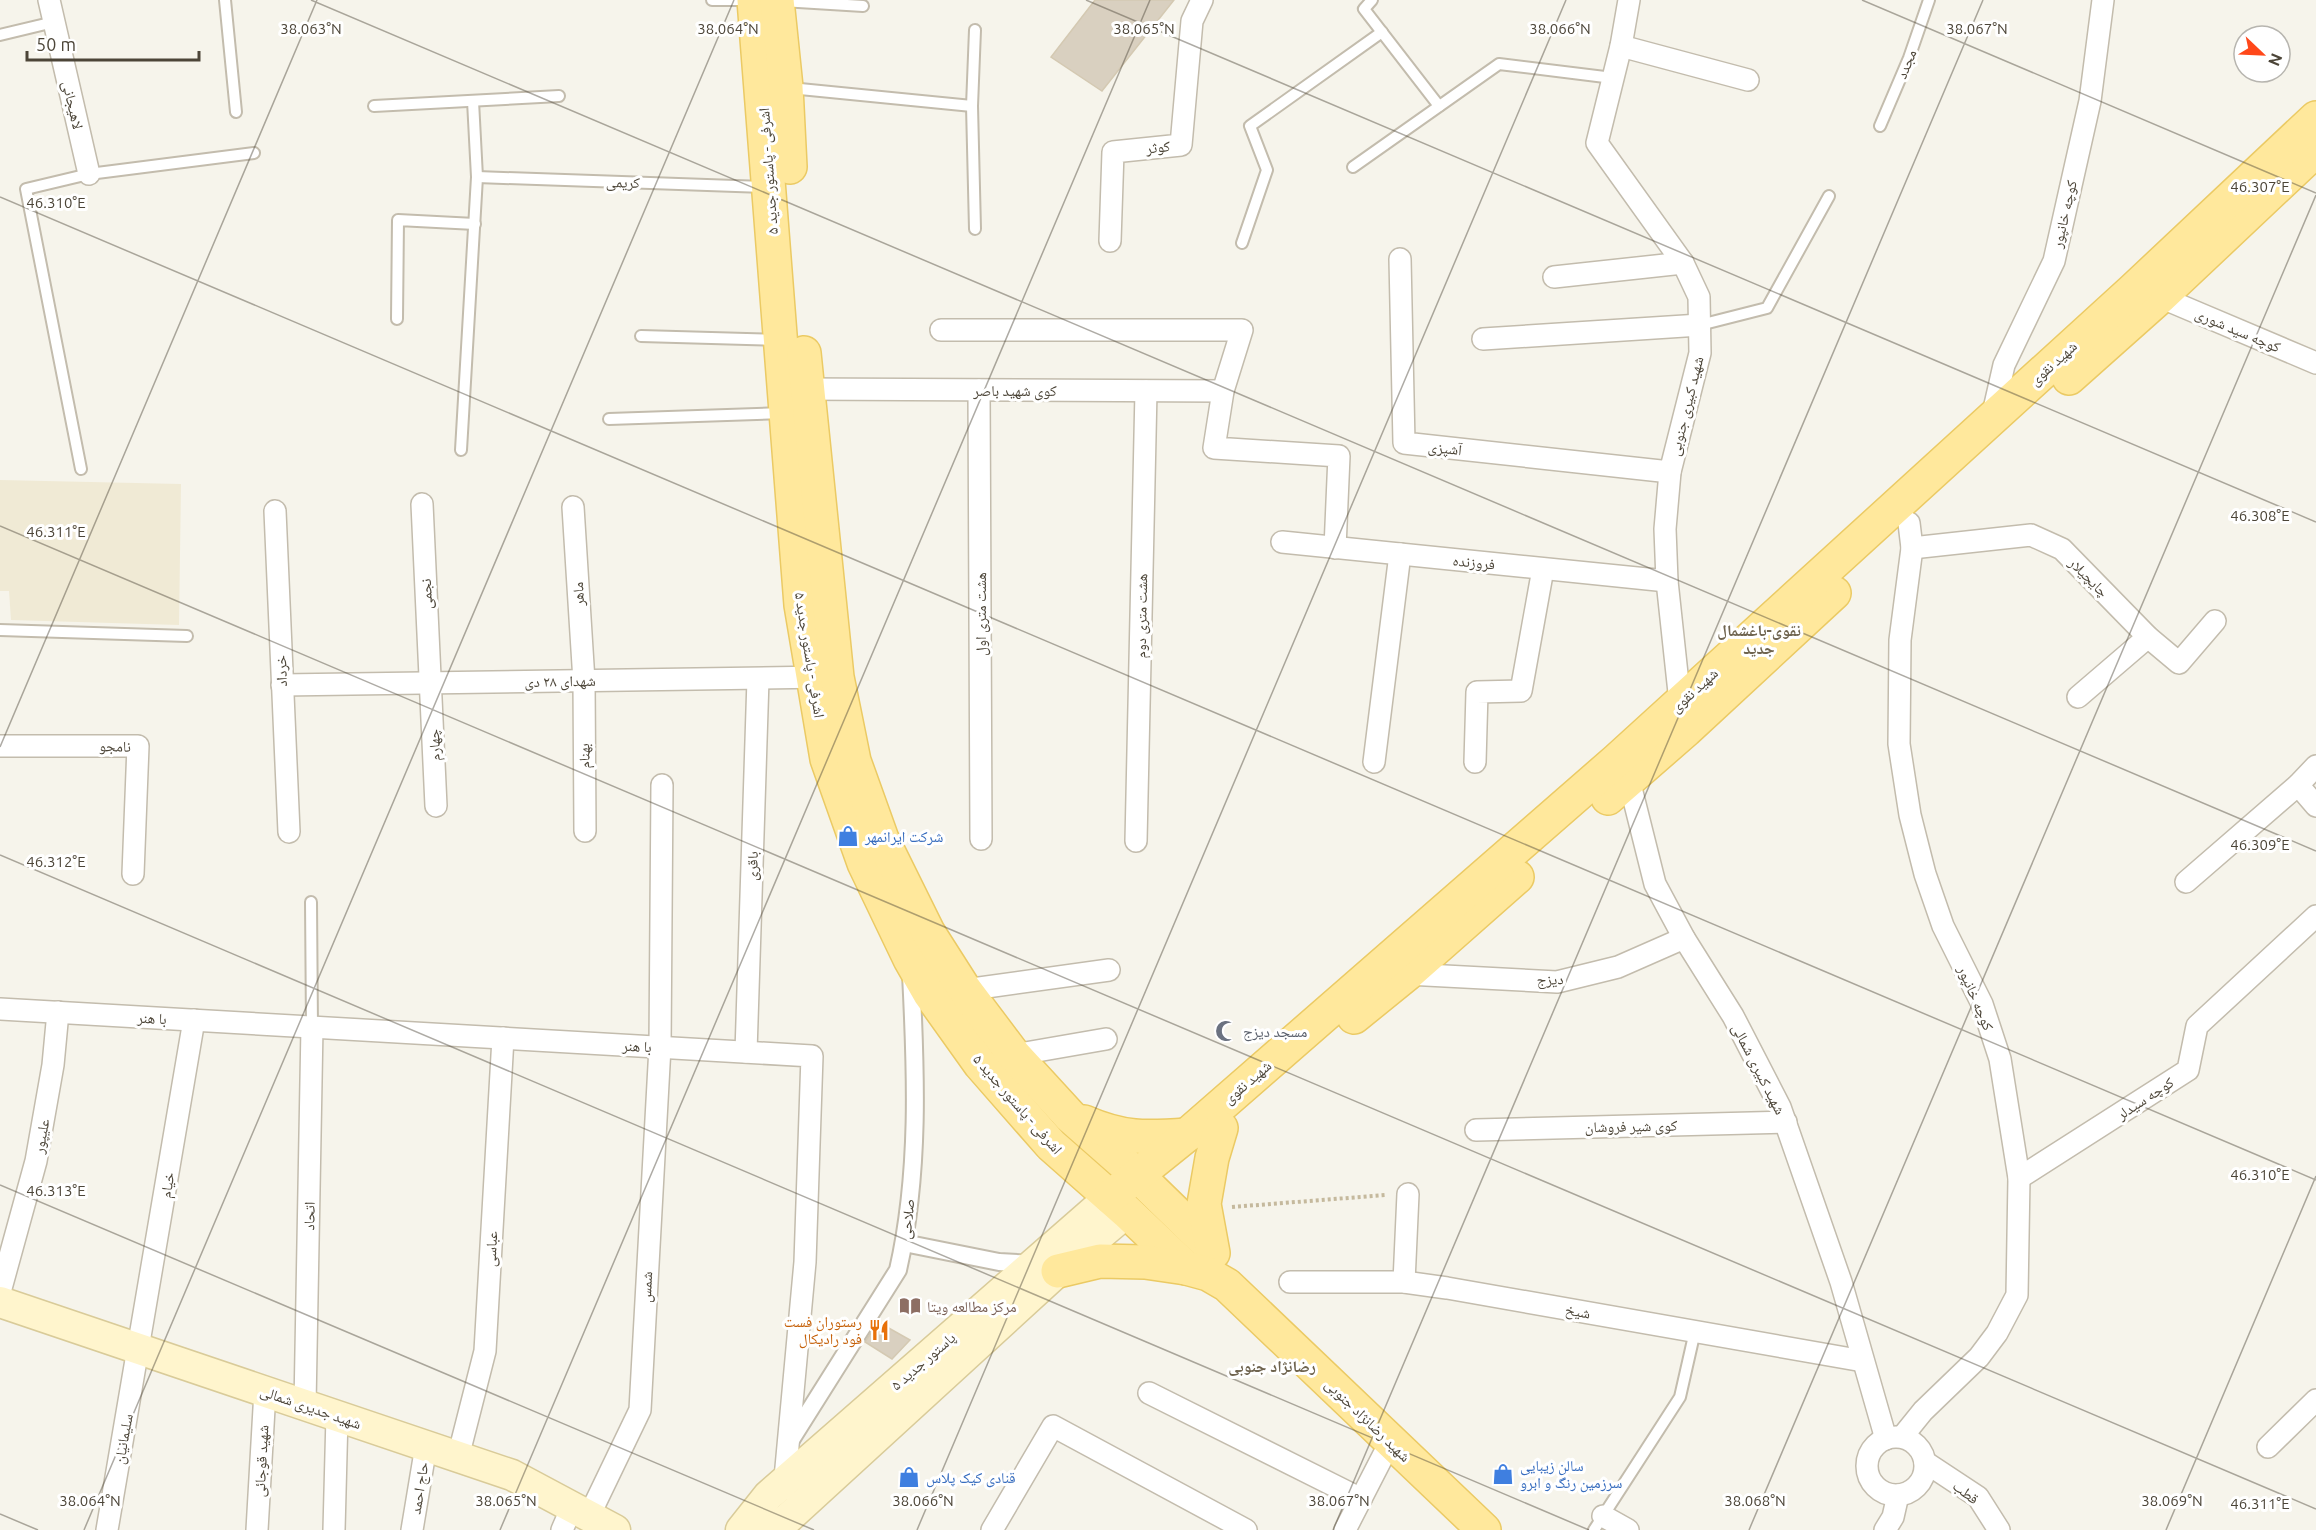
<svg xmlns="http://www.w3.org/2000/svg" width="2316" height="1530" font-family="Ubuntu,'Noto Naskh Arabic',sans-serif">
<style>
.education{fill:#f0ead5}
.building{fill:#d9d0c0;stroke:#d4c9b2;stroke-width:1.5}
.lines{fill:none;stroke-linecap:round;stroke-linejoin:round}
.service-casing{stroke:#c3bcad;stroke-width:14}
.pedestrian-casing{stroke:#c3bcad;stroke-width:20}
.minor-casing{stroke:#c3bcad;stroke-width:24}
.secondary-casing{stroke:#d9cb99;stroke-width:33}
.primary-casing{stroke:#ebca64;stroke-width:36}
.path{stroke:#c5b99d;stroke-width:4;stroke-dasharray:3 3;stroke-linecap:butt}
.service{stroke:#fff;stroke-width:10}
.pedestrian{stroke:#fff;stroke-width:16}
.minor{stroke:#fff;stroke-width:21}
.secondary{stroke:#fff5cd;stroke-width:30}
.primary{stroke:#ffe89c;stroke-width:33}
.ticks{fill:none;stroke:#4c4538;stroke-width:1.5;stroke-opacity:0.45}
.labels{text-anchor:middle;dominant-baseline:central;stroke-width:6;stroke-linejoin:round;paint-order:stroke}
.street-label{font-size:15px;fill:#4c4538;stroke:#fff}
.shop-label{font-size:15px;fill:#366cbe;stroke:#fff;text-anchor:start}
.worship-label{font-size:15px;fill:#5b616d;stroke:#fff;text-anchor:start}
.education-label{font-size:15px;fill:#785e54;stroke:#fff;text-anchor:start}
.food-label{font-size:15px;fill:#c56008;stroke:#fff;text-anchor:end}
.neighbourhood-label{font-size:16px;font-weight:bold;fill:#6f644f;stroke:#fff}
.ticks-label{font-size:15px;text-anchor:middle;fill:#4c4538;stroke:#fff;stroke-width:6;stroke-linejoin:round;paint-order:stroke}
</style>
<rect width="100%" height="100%" fill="#f6f4eb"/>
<path class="education" d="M 0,480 L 181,484 L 179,625 L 11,620 L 9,591 L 0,591 Z"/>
<g class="building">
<path d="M 1095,0 L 1174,0 L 1102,91 L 1051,57 Z"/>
<path d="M 878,1322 L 910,1340 L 892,1359 L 865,1342 Z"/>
</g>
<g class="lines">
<defs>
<g id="service">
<path d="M 225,0 L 236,112"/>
<path d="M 712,0 L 751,0"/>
<path d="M 1372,0 L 1364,9 L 1439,106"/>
<path d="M 782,1 L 863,6"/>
<path d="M 975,30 L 972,106 L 975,229"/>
<path d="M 0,35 L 54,22"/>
<path d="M 790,88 L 972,106"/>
<path d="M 374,106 L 559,96"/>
<path d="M 1880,126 L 1909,58 L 1929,0"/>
<path d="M 1353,167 L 1499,64 L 1613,78"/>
<path d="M 477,177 L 766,187"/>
<path d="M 1242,243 L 1267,170 L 1250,126 L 1382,32"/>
<path d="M 397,319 L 398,220 L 475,224"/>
<path d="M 1700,325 L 1767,308 L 1829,196"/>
<path d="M 641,336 L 778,340"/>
<path d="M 609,419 L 783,413"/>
<path d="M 461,450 L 477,177 L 473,101"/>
<path d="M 81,469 L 26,189 L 89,174 L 254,153"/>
<path d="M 0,630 L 187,636"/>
<path d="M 311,902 L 312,1027"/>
<path d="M 1594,1530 L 1680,1397 L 1695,1331"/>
</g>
<g id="pedestrian">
<path d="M 904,1243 L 999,1262 L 1033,1264"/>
<path d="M 789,1443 L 898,1270 C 920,1173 916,1072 911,974"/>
</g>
<g id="minor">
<path d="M 49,0 L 89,174"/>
<path d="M 1629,0 L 1621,46 L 1597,143 L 1683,263 L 1699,297 L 1700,353 L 1670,472 L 1665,529 L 1667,581 L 1680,702"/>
<path d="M 1621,46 L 1748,80"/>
<path d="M 1110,241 L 1113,152 L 1181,145 L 1192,21 L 1202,0"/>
<path d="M 1400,259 L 1404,443 L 1670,472"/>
<path d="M 1554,277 L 1683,263"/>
<path d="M 2160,297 L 2316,363"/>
<path d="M 941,330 L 1242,330 L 1223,391 L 1214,448 L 1339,456 L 1335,548"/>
<path d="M 1483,339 L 1700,325"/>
<path d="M 798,389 L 1223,391"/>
<path d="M 979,390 L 981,839"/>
<path d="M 1992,418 L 2004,365 L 2054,261 L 2090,101 L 2103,0"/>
<path d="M 422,504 L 436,806"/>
<path d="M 573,507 L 584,681 L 585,831"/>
<path d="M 275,511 L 289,832"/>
<path d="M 1282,542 L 1667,581"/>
<path d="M 1912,548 L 2031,535 L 2062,549 L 2148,637 L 2179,663 L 2215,621"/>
<path d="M 282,685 L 824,677"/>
<path d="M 2078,697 L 2148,637"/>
<path d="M 0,746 L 138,746 L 133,874"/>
<path d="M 1374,762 L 1400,554"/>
<path d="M 1475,762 L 1477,692 L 1521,691 L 1543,569"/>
<path d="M 1629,780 L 1655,884 L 1684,938 L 1733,1016 L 1780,1107 L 1841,1282 L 1886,1439"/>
<path d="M 2298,785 L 2316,806"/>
<path d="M 1136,841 L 1146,391"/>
<path d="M 2186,882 L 2298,785 L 2316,766"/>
<path d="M 1407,974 L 1557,982 L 1618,967 L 1684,938"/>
<path d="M 965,990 L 1109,970"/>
<path d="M 0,1009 L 812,1056 L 805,1262 L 784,1489"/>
<path d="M 746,1052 L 758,679"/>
<path d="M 1014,1055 L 1106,1039"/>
<path d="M 1476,1130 L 1786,1122"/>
<path d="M 2019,1178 L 2188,1070 L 2197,1026 L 2316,916"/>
<path d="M 1290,1282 L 1404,1282 L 1447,1288 L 1863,1361"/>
<path d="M 1404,1282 L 1408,1194"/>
<path d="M 0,1292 L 36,1161 L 53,1065 L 58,1012"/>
<path d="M 1149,1393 L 1361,1499"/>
<path d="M 305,1405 L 312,1027"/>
<path d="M 1902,1437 L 1923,1411 L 1979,1357 L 1997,1333 L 2017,1295 L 2019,1178 L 2000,1059 L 1982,1004 L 1943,926 L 1925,874 L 1910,815 L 1899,744 L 1900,640 L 1912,548 L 1909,523"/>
<circle cx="1896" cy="1466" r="29"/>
<path d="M 2268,1447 L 2316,1400"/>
<path d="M 458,1457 L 485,1351 L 503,1038"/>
<path d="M 1925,1462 L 1978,1497 L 1999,1530"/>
<path d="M 589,1516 L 640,1410 L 660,1047 L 662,785"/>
<path d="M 1603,1516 L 1628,1530"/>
<path d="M 107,1530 L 194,1020"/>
<path d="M 257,1530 L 265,1391"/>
<path d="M 334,1530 L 337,1416"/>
<path d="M 412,1530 L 426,1446"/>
<path d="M 562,1530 L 572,1507"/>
<path d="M 992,1530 L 1053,1426 L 1246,1530"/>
<path d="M 1345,1530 L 1384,1454"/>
<path d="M 1885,1530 L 1893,1517 L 1898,1495"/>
</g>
<g id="secondary">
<path d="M 0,1302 L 512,1475 L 615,1530"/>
<path d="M 741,1530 L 768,1496 L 1110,1197"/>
<path d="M 775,1530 L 1070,1260 L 1127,1212"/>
</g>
<g id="primary">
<path d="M 754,0 L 801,605 L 827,759 L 864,863 L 910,959 L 930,994 L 980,1064 L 1051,1145 L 1127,1212 L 1186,1268"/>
<path d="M 777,0 L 786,87 L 790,167"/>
<path d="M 804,353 L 837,677 L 854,761 L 882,839 L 928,932 L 965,990 L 1014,1055 L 1070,1116 L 1136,1174 L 1211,1247"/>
<path d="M 2069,378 L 2160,297 L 2316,150"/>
<path d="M 1608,798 L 1686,730 L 1834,593"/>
<path d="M 1354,1017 L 1407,974 L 1517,877"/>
<path d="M 1084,1122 C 1123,1139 1145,1138 1187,1135"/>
<path d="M 1110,1197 L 1187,1135 L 1617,760 L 2133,290 L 2316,118"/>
<path d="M 1213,1253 L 1204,1204 L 1212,1158 L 1221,1128"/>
<path d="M 1058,1271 L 1100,1261 L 1145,1262 L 1186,1268 L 1208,1274 L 1227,1285 L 1484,1530"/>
</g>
</defs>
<use href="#service" class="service-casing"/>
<use href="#pedestrian" class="pedestrian-casing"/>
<use href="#minor" class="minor-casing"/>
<use href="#secondary" class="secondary-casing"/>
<use href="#primary" class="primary-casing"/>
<path class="path" d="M 1232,1207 L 1386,1195"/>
<use href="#service" class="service"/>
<use href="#pedestrian" class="pedestrian"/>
<use href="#minor" class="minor"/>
<use href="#secondary" class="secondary"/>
<use href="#primary" class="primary"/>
</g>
<path class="ticks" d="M 311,0 L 2316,851M 1086,0 L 2316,522M 1862,0 L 2316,193M 0,197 L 2316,1180M 0,526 L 2316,1509M 0,747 L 317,0M 0,855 L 1589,1530M 0,1185 L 814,1530M 0,1514 L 38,1530M 84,1530 L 734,0M 500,1530 L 1150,0M 917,1530 L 1566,0M 1333,1530 L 1983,0M 1749,1530 L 2316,195M 2166,1530 L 2316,1176"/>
<defs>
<symbol id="shop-bare" viewBox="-9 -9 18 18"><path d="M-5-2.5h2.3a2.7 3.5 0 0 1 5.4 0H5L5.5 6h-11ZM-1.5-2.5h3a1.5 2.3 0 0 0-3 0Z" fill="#3f7fe0" stroke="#fff" stroke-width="2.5" paint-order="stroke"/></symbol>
<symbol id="mosque-bare" viewBox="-9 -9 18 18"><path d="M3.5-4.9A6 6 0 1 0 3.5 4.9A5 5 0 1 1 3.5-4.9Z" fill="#6b7280" stroke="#fff" stroke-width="2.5" paint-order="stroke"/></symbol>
<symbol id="library-bare" viewBox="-9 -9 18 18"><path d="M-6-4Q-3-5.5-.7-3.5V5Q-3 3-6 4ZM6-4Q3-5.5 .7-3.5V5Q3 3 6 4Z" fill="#8d6e63" stroke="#fff" stroke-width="2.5" paint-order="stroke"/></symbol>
<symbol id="restaurant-bare" viewBox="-9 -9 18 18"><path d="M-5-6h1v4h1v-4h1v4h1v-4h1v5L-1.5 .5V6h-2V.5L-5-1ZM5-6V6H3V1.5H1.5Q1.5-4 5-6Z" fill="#e8710a" stroke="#fff" stroke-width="2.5" paint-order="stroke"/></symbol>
</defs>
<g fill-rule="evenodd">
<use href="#shop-bare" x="833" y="821" width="30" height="30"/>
<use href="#mosque-bare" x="1211" y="1016" width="30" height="30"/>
<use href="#library-bare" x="895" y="1291" width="30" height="30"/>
<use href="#restaurant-bare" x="864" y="1315" width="30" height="30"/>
<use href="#shop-bare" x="1488" y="1459" width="30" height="30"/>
<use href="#shop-bare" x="894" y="1462" width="30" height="30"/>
</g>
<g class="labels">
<g class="street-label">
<text transform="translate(1906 64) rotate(-68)">مجدد</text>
<text transform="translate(73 105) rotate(77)">لاهیجانی</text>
<text transform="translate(1158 147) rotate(-6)">کوثر</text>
<text transform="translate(768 171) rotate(-94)">اشرفی - پاستور جدید ۵</text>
<text transform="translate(623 182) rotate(2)">کریمی</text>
<text transform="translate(2064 214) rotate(-77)">کوچه خانپور</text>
<text transform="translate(2238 330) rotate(23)">کوچه سید شوری</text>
<text transform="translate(2053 363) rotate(-42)">شهید نقوی</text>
<text x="1015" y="390">کوی شهید باصر</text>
<text transform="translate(1686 406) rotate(-76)">شهید کبیری جنوبی</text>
<text transform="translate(1445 448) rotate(6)">آشپزی</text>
<text transform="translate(1474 562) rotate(6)">فروزنده</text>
<text transform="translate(2089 577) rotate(45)">چایچیلار</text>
<text transform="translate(426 594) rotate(-93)">نجمی</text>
<text transform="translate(578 594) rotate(-93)">ماهر</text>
<text transform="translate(980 614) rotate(-90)">هشت متری اول</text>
<text transform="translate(1141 616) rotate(-89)">هشت متری دوم</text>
<text transform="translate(810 655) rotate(81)">اشرفی - پاستور جدید ۵</text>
<text transform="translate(281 671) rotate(-92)">خرداد</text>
<text transform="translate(560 681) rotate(-1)">شهدای ۲۸ دی</text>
<text transform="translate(1694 690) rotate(-42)">شهید نقوی</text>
<text transform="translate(434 745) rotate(-93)">چهارم</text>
<text transform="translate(115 746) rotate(1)">نامجو</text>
<text transform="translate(584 756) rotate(-91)">بهنام</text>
<text transform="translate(752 866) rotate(-88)">باقری</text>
<text transform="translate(1550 979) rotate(-2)">دیزج</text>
<text transform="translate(1976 998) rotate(67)">کوچه خانپور</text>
<text transform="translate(152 1018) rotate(3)">با هنر</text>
<text transform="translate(637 1046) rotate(3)">با هنر</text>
<text transform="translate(1759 1069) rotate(63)">شهید کبیری شمالی</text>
<text transform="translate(1247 1082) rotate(-41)">شهید نقوی</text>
<text transform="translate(2145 1098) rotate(-33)">کوچه سیدلر</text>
<text transform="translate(1018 1104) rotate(49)">اشرفی - پاستور جدید ۵</text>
<text transform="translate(1631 1126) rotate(-1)">کوی شیر فروشان</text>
<text transform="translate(41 1136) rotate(-80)">علیپور</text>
<text transform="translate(167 1185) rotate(-81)">خیام</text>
<text transform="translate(309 1216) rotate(-89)">اتحاد</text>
<text transform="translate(907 1219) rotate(-84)">صلاحی</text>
<text transform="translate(491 1249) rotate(-87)">عباسی</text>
<text transform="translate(646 1287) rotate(-87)">شمس</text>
<text transform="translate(1578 1311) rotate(10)">شیخ</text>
<text transform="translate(923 1361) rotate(-41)">پاستور جدید ۵</text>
<text transform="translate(311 1407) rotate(19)">شهید جدیری شمالی</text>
<text transform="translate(1368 1420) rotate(44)">شهید رضانژاد جنوبی</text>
<text transform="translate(123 1439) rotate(-80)">سلیمانیان</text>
<text transform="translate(261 1461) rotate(-87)">شهید قوجائی</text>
<text transform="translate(419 1488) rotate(-81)">حاج احمد</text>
<text transform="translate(1966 1492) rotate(38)">قطب</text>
</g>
<g class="shop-label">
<text x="865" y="836">شرکت ایرانمهر</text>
<text x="1520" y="1465">سالن زیبایی<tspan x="1520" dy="17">سرزمین رنگ و ابرو</tspan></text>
<text x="926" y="1477">قنادی کیک پلاس</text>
</g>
<g class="worship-label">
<text x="1243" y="1031">مسجد دیزج</text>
</g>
<g class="education-label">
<text x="927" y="1306">مرکز مطالعه ویتا</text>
</g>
<g class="food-label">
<text x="862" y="1321">رستوران فست<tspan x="862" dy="17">فود رادیکال</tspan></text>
</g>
<g class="neighbourhood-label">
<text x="1759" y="630">نقوی-باغشمال<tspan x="1759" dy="18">جدید</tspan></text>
<text x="1272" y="1366">رضانژاد جنوبی</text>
</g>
</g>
<g class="ticks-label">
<text x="311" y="34">38.063°N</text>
<text x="728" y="34">38.064°N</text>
<text x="1144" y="34">38.065°N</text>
<text x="1560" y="34">38.066°N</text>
<text x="1977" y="34">38.067°N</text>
<text x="2260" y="192">46.307°E</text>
<text x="56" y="208">46.310°E</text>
<text x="2260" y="521">46.308°E</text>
<text x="56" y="537">46.311°E</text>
<text x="2260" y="850">46.309°E</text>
<text x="56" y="867">46.312°E</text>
<text x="2260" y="1180">46.310°E</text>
<text x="56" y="1196">46.313°E</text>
<text x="90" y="1506">38.064°N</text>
<text x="506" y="1506">38.065°N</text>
<text x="923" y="1506">38.066°N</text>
<text x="1339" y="1506">38.067°N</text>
<text x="1755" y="1506">38.068°N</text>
<text x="2172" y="1506">38.069°N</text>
<text x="2260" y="1509">46.311°E</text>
</g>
<g transform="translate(2262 54) rotate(113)"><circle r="28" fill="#ffffff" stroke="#b7b5af" stroke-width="1.5"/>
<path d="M0-4.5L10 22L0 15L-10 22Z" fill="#ff481a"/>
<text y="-9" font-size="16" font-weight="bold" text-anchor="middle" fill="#4c4538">N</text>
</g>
<path d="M27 51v9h172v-9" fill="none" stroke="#4c4538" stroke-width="3"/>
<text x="36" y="51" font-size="18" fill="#4c4538" stroke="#ffffff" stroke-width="4.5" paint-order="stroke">50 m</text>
</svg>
